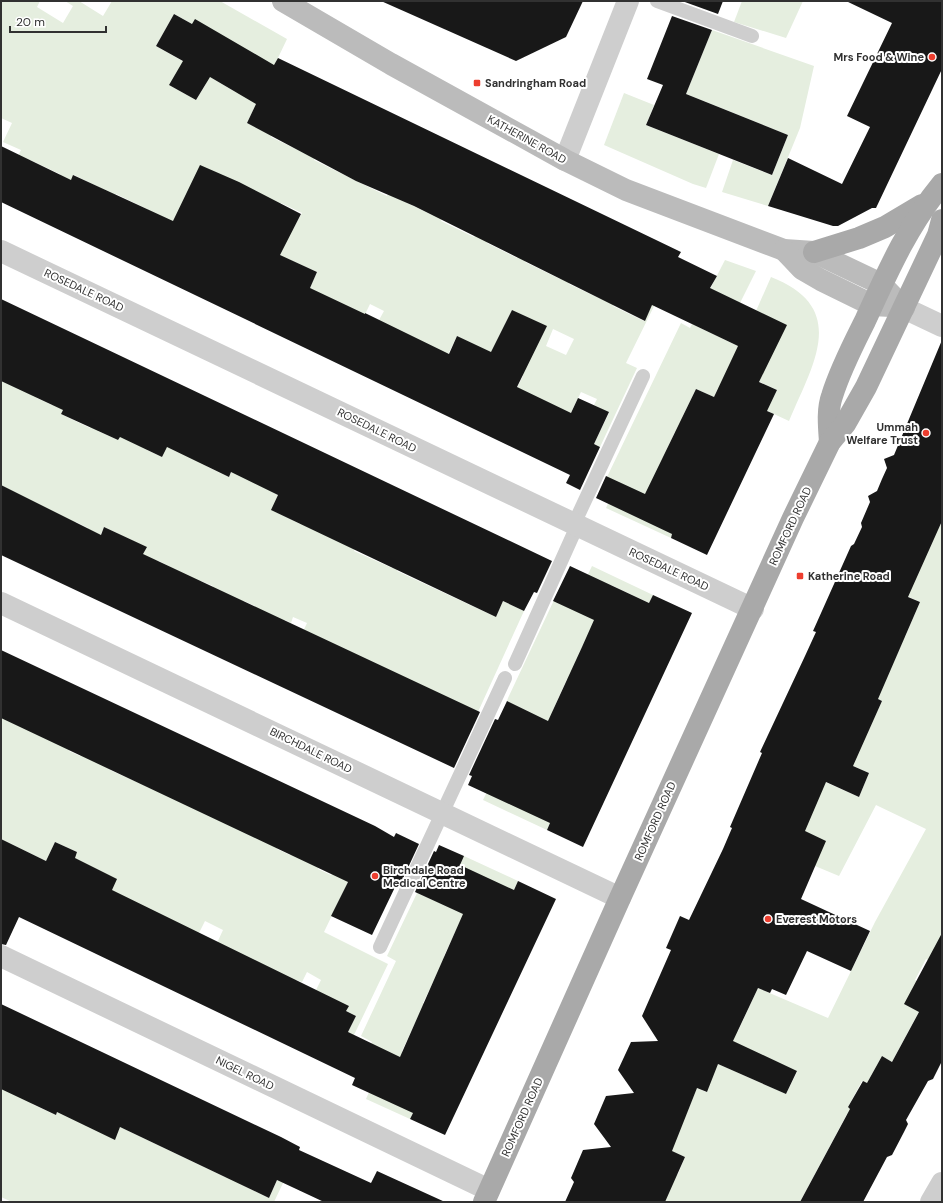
<svg xmlns="http://www.w3.org/2000/svg" width="943" height="1203" font-family="'DM Sans',sans-serif">
<style>
.green{fill:#e5eedf;fill-rule:evenodd}
.building{fill:#181818}
.lines{fill:none;stroke-linecap:round;stroke-linejoin:round}
.service{stroke:#cecece;stroke-width:14}
.minor{stroke:#cecece;stroke-width:22}
.tertiary{stroke:#cecece;stroke-width:22}
.secondary{stroke:#bbb;stroke-width:22}
.primary{stroke:#a9a9a9;stroke-width:22}
.poi-dot{fill:#ed3e2f;stroke:#fff;stroke-width:1.5}
.labels{text-anchor:middle;dominant-baseline:central;stroke-width:4;stroke-linejoin:round;paint-order:stroke}
.poi-label{font-size:11px;font-weight:bold;fill:#313131;stroke:#fff;text-anchor:start}
.street-label{font-size:11px;fill:#313131;stroke:#fff}
</style>
<rect width="100%" height="100%" fill="#fff"/>
<g class="green">
<path d="M 1,1 L 40,1 L 37,7 L 63,23 L 73,6 L 65,1 L 79,1 L 103,16 L 112,1 L 220,1 L 287,39 L 247,123 L 263,131 L 289,101 L 271,137 L 304,153 L 332,123 L 314,160 L 387,196 L 405,160 L 399,199 L 432,215 L 448,182 L 457,187 L 441,221 L 474,237 L 491,204 L 504,210 L 487,243 L 517,258 L 533,225 L 541,229 L 525,262 L 560,279 L 584,251 L 569,284 L 601,299 L 617,268 L 629,274 L 613,306 L 644,321 L 660,289 L 662,290 L 626,363 L 637,368 L 600,447 L 594,444 L 609,413 L 594,405 L 597,399 L 581,392 L 563,429 L 509,404 L 523,376 L 457,336 L 440,371 L 379,320 L 384,311 L 370,304 L 357,331 L 302,305 L 317,272 L 288,259 L 190,252 L 147,209 L 116,194 L 107,213 L 105,190 L 74,175 L 65,192 L 60,174 L 30,160 L 12,168 L 21,150 L 3,142 L 12,123 L 1,118 ZM 174,14 L 192,24 L 237,93 L 200,71 L 196,77 L 206,84 L 196,100 L 169,85 L 193,67 L 156,46 ZM 281,203 L 302,213 L 293,229 L 273,219 ZM 512,310 L 532,320 L 525,334 L 505,324 ZM 553,329 L 574,339 L 566,355 L 546,346 Z"/>
<path d="M 742,1 L 803,1 L 786,38 L 734,22 Z"/>
<path d="M 712,30 L 814,66 L 800,128 L 768,206 L 722,192 L 733,160 L 772,175 L 788,135 L 686,94 Z"/>
<path d="M 624,93 L 654,105 L 646,125 L 719,154 L 706,188 L 693,184 L 604,145 Z"/>
<path d="M 725,260 L 756,271 L 740,303 L 710,289 Z"/>
<path d="M 771,277 C 850,308 813,364 789,421 L 718,388 L 714,397 L 696,389 L 682,418 L 719,435 L 692,439 L 675,432 L 660,464 L 672,534 L 671,538 L 606,508 L 618,482 L 607,477 L 681,323 L 690,328 L 692,324 L 769,361 L 756,311 ZM 758,381 L 777,390 L 770,404 Z"/>
<path d="M 1,366 L 37,398 L 52,405 L 79,377 L 61,414 L 90,428 L 108,391 L 98,431 L 118,440 L 121,435 L 163,417 L 147,450 L 162,457 L 169,442 L 208,467 L 229,477 L 240,454 L 274,493 L 278,495 L 272,510 L 300,524 L 317,490 L 371,515 L 354,551 L 392,568 L 408,533 L 413,536 L 397,571 L 496,617 L 503,601 L 524,611 L 467,736 L 293,653 L 307,623 L 293,617 L 291,623 L 285,620 L 282,626 L 253,612 L 255,606 L 244,601 L 241,606 L 210,592 L 213,586 L 201,581 L 198,586 L 168,572 L 170,567 L 159,561 L 133,576 L 146,547 L 104,527 L 91,556 L 86,533 L 88,528 L 76,522 L 74,528 L 1,485 Z"/>
<path d="M 922,517 L 942,525 L 942,967 L 926,959 L 915,980 L 931,989 L 892,1062 L 882,1056 L 867,1083 L 862,1081 L 848,1107 L 864,1116 L 847,1114 L 800,1202 L 638,1202 L 678,1174 L 685,1157 L 641,1138 L 686,1115 L 697,1088 L 706,1092 L 709,1087 L 709,1060 L 786,1094 L 797,1072 L 692,1022 L 724,1024 L 738,1031 L 758,988 L 828,1018 L 875,922 L 926,829 L 876,805 L 839,876 L 815,866 L 777,818 L 798,770 L 859,797 L 869,773 L 836,758 L 866,736 L 882,701 L 838,680 L 883,686 L 902,643 L 862,624 L 905,637 L 920,602 L 880,584 Z"/>
<path d="M 592,566 L 653,595 L 649,603 L 611,585 L 575,663 L 606,697 L 567,679 L 553,710 L 593,728 L 547,830 L 483,800 L 527,711 L 507,701 L 508,698 L 563,581 L 581,589 Z"/>
<path d="M 1,711 L 72,745 L 69,751 L 80,756 L 82,751 L 112,771 L 279,845 L 277,849 L 290,855 L 293,851 L 321,863 L 318,869 L 331,875 L 334,871 L 359,859 L 324,932 L 388,964 L 354,1035 L 347,1034 L 356,1016 L 346,1011 L 348,1006 L 304,1014 L 321,980 L 307,972 L 302,982 L 296,980 L 293,987 L 217,943 L 223,930 L 205,921 L 196,939 L 56,896 L 77,852 L 55,842 L 46,861 L 1,839 Z"/>
<path d="M 464,856 L 518,881 L 499,923 L 460,922 L 444,956 L 477,971 L 439,970 L 423,1003 L 456,1018 L 418,1017 L 402,1051 L 413,1113 L 410,1119 L 366,1099 L 377,1074 L 360,1066 L 372,1042 L 361,1036 L 396,961 L 387,956 L 417,893 L 442,904 Z"/>
<path d="M 1,1080 L 34,1105 L 56,1115 L 63,1099 L 115,1139 L 120,1127 L 225,1177 L 249,1164 L 240,1184 L 269,1198 L 278,1178 L 284,1181 L 274,1202 L 12,1202 L 1,1197 Z"/>
</g>
<g class="building">
<path d="M 381,1 L 583,1 L 566,37 L 516,61 Z"/>
<path d="M 682,1 L 723,1 L 718,14 Z"/>
<path d="M 846,1 L 942,1 L 942,69 L 876,208 L 872,208 L 838,226 L 833,226 L 768,206 L 788,158 L 842,184 L 870,127 L 847,116 L 892,23 Z"/>
<path d="M 174,14 L 192,24 L 195,19 L 274,65 L 278,58 L 681,252 L 678,257 L 717,276 L 710,288 L 787,325 L 759,382 L 777,390 L 767,411 L 774,414 L 707,555 L 671,538 L 672,534 L 596,498 L 606,476 L 645,494 L 696,389 L 714,397 L 738,346 L 652,305 L 645,321 L 414,206 L 356,181 L 247,123 L 256,104 L 210,77 L 196,100 L 169,85 L 183,61 L 156,46 Z"/>
<path d="M 672,16 L 712,30 L 686,94 L 788,135 L 772,175 L 646,125 L 663,85 L 647,79 Z"/>
<path d="M 1,146 L 71,180 L 73,175 L 173,221 L 200,165 L 239,182 L 301,214 L 280,255 L 317,272 L 310,288 L 365,314 L 365,313 L 449,354 L 457,336 L 491,352 L 512,310 L 547,326 L 517,387 L 571,413 L 578,398 L 609,412 L 594,444 L 600,447 L 580,490 L 566,483 L 570,475 L 1,202 Z"/>
<path d="M 1,299 L 552,561 L 537,593 L 534,592 L 524,611 L 503,601 L 496,617 L 271,510 L 278,495 L 231,472 L 229,477 L 167,447 L 162,457 L 120,437 L 118,440 L 61,414 L 63,410 L 1,381 Z"/>
<path d="M 942,340 L 942,521 L 908,597 L 920,602 L 878,699 L 882,701 L 853,766 L 869,773 L 859,797 L 826,782 L 805,831 L 826,841 L 801,899 L 870,931 L 851,971 L 807,951 L 786,995 L 772,989 L 770,993 L 758,988 L 733,1041 L 797,1071 L 786,1094 L 718,1064 L 707,1092 L 697,1088 L 672,1151 L 685,1157 L 665,1202 L 565,1202 L 574,1182 L 571,1178 L 583,1150 L 611,1147 L 594,1124 L 606,1096 L 634,1093 L 618,1070 L 631,1042 L 658,1041 L 642,1016 L 671,950 L 666,948 L 680,916 L 689,920 L 723,849 L 732,828 L 730,827 L 762,753 L 760,752 L 805,656 L 816,632 L 813,631 L 851,546 L 854,544 L 862,527 L 861,523 L 870,502 L 868,496 L 877,491 L 882,479 L 887,468 L 884,459 L 894,455 Z"/>
<path d="M 1,485 L 101,535 L 104,527 L 147,547 L 143,554 L 480,712 L 454,768 L 1,555 Z"/>
<path d="M 570,566 L 649,603 L 653,595 L 692,613 L 583,847 L 547,830 L 550,823 L 468,785 L 472,776 L 469,775 L 495,719 L 498,720 L 507,701 L 548,721 L 582,647 L 594,620 L 553,601 Z"/>
<path d="M 1,650 L 375,826 L 394,837 L 396,833 L 419,844 L 400,885 L 397,883 L 372,935 L 331,916 L 348,882 L 1,718 Z"/>
<path d="M 1,839 L 46,861 L 55,842 L 77,852 L 75,858 L 117,879 L 112,890 L 349,1006 L 346,1011 L 356,1016 L 348,1032 L 400,1057 L 463,914 L 415,892 L 434,851 L 436,852 L 439,845 L 464,856 L 460,865 L 514,890 L 518,881 L 556,899 L 445,1135 L 410,1119 L 413,1113 L 352,1085 L 355,1078 L 19,917 L 6,945 L 1,944 Z"/>
<path d="M 942,933 L 942,1061 L 933,1079 L 928,1081 L 906,1120 L 908,1124 L 904,1132 L 892,1155 L 887,1157 L 863,1202 L 800,1202 L 850,1109 L 848,1107 L 863,1081 L 867,1083 L 882,1056 L 892,1062 L 919,1012 L 904,1004 Z"/>
<path d="M 1,1004 L 281,1137 L 300,1147 L 299,1150 L 371,1183 L 377,1171 L 445,1202 L 324,1202 L 277,1180 L 269,1198 L 120,1127 L 115,1140 L 57,1112 L 56,1115 L 1,1089 Z"/>
</g>
<g class="lines">
<g class="service">
<path d="M 657,1 L 752,36"/>
<path d="M 574,524 L 643,376"/>
<path d="M 515,664 L 577,526"/>
<path d="M 380,947 L 505,678"/>
</g>
<g class="minor">
<path d="M 565,160 L 628,1"/>
<path d="M 1,251 L 753,609"/>
<path d="M 1,603 L 620,898"/>
<path d="M 1,956 L 489,1190"/>
<path d="M 931,1202 L 942,1183"/>
</g>
<path class="tertiary" d="M 904,308 L 942,326"/>
<g class="secondary">
<path d="M 283,1 L 391,64 L 565,160 L 626,190 L 784,250 L 814,252 L 881,284 L 904,308"/>
<path d="M 784,250 L 802,269 L 821,280 L 872,305 L 891,306"/>
</g>
<g class="primary">
<path d="M 814,252 L 859,238 L 885,227 L 922,205"/>
<path d="M 830,442 C 829,427 827,410 832,396 C 840,370 853,345 865,321 C 887,273 908,225 942,184"/>
<path d="M 484,1202 L 620,898 L 793,518 L 830,442 L 845,424 L 866,387 L 938,235 L 942,220"/>
</g>
</g>
<g class="poi-dot">
<circle cx="932" cy="57" r="4"/>
<rect x="473" y="79" width="8" height="8" rx="2"/>
<circle cx="926" cy="433" r="4"/>
<rect x="796" y="572" width="8" height="8" rx="2"/>
<circle cx="375" cy="876" r="4"/>
<circle cx="768" cy="919" r="4"/>
</g>
<g class="labels">
<g class="poi-label">
<text x="924" y="57" text-anchor="end">Mrs Food &amp; Wine</text>
<text x="485" y="83">Sandringham Road</text>
<text x="918" y="427" text-anchor="end">Ummah<tspan x="918" dy="13">Welfare Trust</tspan></text>
<text x="808" y="576">Katherine Road</text>
<text x="383" y="870">Birchdale Road<tspan x="383" dy="13">Medical Centre</tspan></text>
<text x="776" y="919">Everest Motors</text>
</g>
<g class="street-label">
<text transform="translate(527 139) rotate(29)">KATHERINE ROAD</text>
<text transform="translate(84 290) rotate(25)">ROSEDALE ROAD</text>
<text transform="translate(377 430) rotate(26)">ROSEDALE ROAD</text>
<text transform="translate(790 526) rotate(-65)">ROMFORD ROAD</text>
<text transform="translate(669 569) rotate(25)">ROSEDALE ROAD</text>
<text transform="translate(311 750) rotate(26)">BIRCHDALE ROAD</text>
<text transform="translate(655 821) rotate(-66)">ROMFORD ROAD</text>
<text transform="translate(245 1073) rotate(26)">NIGEL ROAD</text>
<text transform="translate(522 1117) rotate(-66)">ROMFORD ROAD</text>
</g>
</g>
<rect width="943" height="1203" fill="none" stroke="#313131" stroke-width="4"/>
<path d="M10 26v6h96v-6" fill="none" stroke="#313131" stroke-width="2"/>
<text x="16" y="26" font-size="12" fill="#313131" stroke="#ffffff" stroke-width="3" paint-order="stroke">20 m</text>
</svg>
